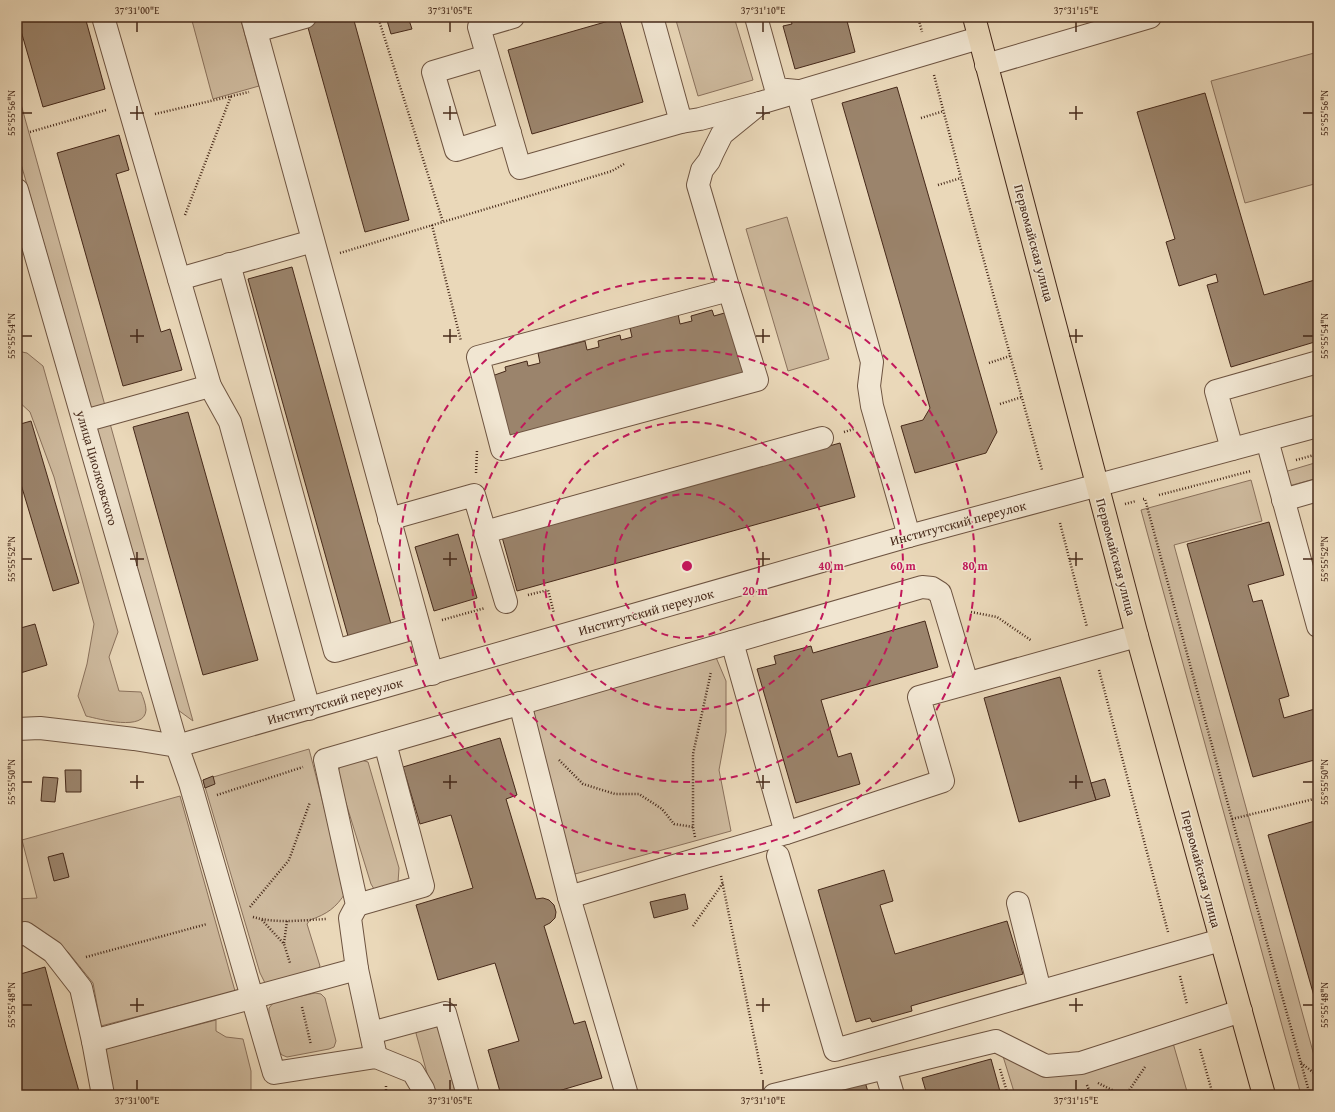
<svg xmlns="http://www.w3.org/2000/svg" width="1335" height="1112" font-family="'Gentium Book Plus',serif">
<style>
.green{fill:#ceba9e;stroke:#8a715c}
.building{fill:#9b846c;stroke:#452819}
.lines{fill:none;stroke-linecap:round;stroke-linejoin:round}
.minor-casing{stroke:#6e5441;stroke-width:24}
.major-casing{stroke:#452819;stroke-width:24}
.path{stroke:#452819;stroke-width:2.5;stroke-dasharray:1 2;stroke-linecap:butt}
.minor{stroke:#f1e6d2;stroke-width:22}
.major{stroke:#ead8b9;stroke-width:22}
.ticks{fill:none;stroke:#452819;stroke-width:1.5}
.ring{fill:none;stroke:#c2185b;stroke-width:2;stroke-dasharray:7 5}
.labels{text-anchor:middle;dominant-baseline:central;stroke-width:3;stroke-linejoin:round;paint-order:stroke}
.street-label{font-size:13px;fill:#452819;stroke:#f1e6d2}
.centre{fill:#c2185b;stroke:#f1e6d2;stroke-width:2}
.ring-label{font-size:12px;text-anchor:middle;font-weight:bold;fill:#c2185b;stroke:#f1e6d2;stroke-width:3;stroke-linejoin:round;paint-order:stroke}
.neatline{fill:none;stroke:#452819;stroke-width:1.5}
.ticks-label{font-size:10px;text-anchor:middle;fill:#452819}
</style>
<rect width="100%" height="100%" fill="#ead8b9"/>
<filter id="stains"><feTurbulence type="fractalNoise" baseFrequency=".005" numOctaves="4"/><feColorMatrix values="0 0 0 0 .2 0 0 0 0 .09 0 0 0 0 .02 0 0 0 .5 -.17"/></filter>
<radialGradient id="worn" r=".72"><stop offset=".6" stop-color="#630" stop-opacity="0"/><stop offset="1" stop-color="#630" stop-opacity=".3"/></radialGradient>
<g class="green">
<path d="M 191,17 L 240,17 L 259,86 L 213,99 Z"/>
<path d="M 675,17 L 734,17 L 753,80 L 698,96 Z"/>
<path d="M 1318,52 L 1318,183 L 1245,203 L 1211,81 Z"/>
<path d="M 17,90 L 193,721 L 178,710 L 17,150 Z"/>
<path d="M 787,217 L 829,359 L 788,371 L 746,229 Z"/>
<path d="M 17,334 L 22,352 L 27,353 L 43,366 L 118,632 L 109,657 L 119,691 L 141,692 C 143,697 146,705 146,710 C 145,732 99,719 86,716 L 78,696 L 87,664 L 94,624 L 54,477 L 30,412 L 17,400 Z"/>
<path d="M 1318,462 L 1318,478 L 1285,487 L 1281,473 Z"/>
<path d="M 1251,480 L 1262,521 L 1174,545 L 1318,1070 L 1318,1095 L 1301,1095 L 1141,510 Z"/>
<path d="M 715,655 L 726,681 L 726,732 L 719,770 L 731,831 L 575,874 L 532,719 L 535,707 Z"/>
<path d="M 309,749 L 346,892 C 336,908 327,914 310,920 L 307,924 L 320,966 L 316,972 L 265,983 L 260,973 L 203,780 Z"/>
<path d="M 361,760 L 368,762 L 399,868 L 398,883 L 374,889 L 371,884 L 337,774 L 340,767 Z"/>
<path d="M 180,796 L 235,991 L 101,1026 L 93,983 L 68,952 L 28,922 L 17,924 L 17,899 L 37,898 L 22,840 Z"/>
<path d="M 315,993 L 321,994 L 325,998 L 336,1041 L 334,1047 L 329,1049 L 287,1057 L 282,1055 L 278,1050 L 269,1014 L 269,1008 L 274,1002 Z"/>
<path d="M 216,1020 L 216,1031 L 226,1037 L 243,1039 L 251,1071 L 251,1095 L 113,1095 L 104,1049 Z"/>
<path d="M 436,1020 L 456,1095 L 433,1095 L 414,1026 Z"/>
<path d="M 1173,1043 L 1188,1095 L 1015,1095 L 1002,1053 L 1048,1077 Z"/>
</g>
<g class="building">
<path d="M 17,17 L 85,17 L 105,89 L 43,107 Z"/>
<path d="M 333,17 L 353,17 L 409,220 L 365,232 L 307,24 Z"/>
<path d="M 386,17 L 408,17 L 412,29 L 391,34 Z"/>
<path d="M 790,17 L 846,17 L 855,52 L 795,69 L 783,26 L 792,24 Z"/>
<path d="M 619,18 L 643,102 L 532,134 L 508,50 Z"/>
<path d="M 897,87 L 997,432 L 986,453 L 915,473 L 901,426 L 923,420 L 930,408 L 842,103 Z"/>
<path d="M 1205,93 L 1264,295 L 1318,279 L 1318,341 L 1231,367 L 1207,285 L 1218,282 L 1216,274 L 1179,286 L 1166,242 L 1175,239 L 1137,112 Z"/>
<path d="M 119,135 L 129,170 L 116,174 L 161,332 L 170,329 L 182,370 L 123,386 L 57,153 Z"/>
<path d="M 292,267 L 391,624 L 348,636 L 248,279 Z"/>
<path d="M 712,310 L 714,316 L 728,312 L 745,375 L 510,439 L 492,376 L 506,371 L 505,367 L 527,361 L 528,366 L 540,363 L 538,353 L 585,341 L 587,350 L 599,347 L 598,341 L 620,335 L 621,340 L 632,337 L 630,328 L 678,314 L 680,324 L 692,321 L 691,316 Z"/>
<path d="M 188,412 L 258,660 L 203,675 L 133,427 Z"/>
<path d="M 31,421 L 79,583 L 53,591 L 17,471 L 17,425 Z"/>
<path d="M 840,443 L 855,497 L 517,591 L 502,537 Z"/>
<path d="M 1269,522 L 1284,575 L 1248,585 L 1253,602 L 1262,600 L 1289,696 L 1279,699 L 1284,718 L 1318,708 L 1318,759 L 1253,777 L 1187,544 Z"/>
<path d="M 458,534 L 477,598 L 434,611 L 415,547 Z"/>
<path d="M 925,621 L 938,667 L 821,700 L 838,757 L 851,753 L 860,784 L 796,803 L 757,669 L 776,664 L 774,656 L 811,646 L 813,653 Z"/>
<path d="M 35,624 L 47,665 L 17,674 L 17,629 Z"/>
<path d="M 1060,677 L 1096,800 L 1019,822 L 984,698 Z"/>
<path d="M 500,738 L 517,795 L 506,799 L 536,899 L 543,898 L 549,900 L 554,905 L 556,912 L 555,918 L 550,923 L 544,926 L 574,1024 L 585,1021 L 602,1078 L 545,1095 L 501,1095 L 488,1050 L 519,1041 L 495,963 L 438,980 L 416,905 L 473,888 L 451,815 L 420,824 L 403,767 Z"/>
<path d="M 65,770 L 81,770 L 81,792 L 66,792 Z"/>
<path d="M 213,776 L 215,784 L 205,788 L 203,780 Z"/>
<path d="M 43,777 L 58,778 L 55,802 L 41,801 Z"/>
<path d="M 1105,779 L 1110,796 L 1096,800 L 1091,783 Z"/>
<path d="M 1318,820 L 1318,1010 L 1268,835 Z"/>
<path d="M 63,853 L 69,877 L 54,881 L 48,857 Z"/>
<path d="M 884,870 L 893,901 L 880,905 L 895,954 L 1007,921 L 1023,974 L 911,1006 L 912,1011 L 872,1022 L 870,1018 L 856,1022 L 818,890 Z"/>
<path d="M 685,894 L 688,909 L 654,918 L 650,902 Z"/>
<path d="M 45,967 L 67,1049 L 80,1095 L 22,1095 L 20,1089 L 17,1090 L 17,975 Z"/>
<path d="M 991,1059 L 1001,1095 L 927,1095 L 922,1078 Z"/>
<path d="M 865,1082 L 869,1095 L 818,1095 Z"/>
</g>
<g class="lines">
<defs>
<g id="minor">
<path d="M 103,17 L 210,386 L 230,422 L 309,709"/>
<path d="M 252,17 L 432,674"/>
<path d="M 513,17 L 479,27 L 520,168 L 681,122 L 700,119 L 760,103 L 979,38"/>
<path d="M 652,17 L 681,122"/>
<path d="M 756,17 L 776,89 L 797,91 L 872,362 L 869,386 L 872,406 L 909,536"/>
<path d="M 256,31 L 305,17"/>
<path d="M 487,56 L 433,72 L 456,150 L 510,133"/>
<path d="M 986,65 L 1150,17"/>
<path d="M 17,190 L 177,746 L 190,783 L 274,1073 L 376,1057 L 413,1072 L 423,1089 L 425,1095"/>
<path d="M 229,264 L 335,651 L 418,627"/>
<path d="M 179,279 L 313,241"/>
<path d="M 729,290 L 478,357 L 502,449 L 757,380 L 729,290 L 698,185 L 702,170 L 709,161 L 713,152 L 722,134 L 760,103"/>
<path d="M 84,421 L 210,386"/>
<path d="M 1267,440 L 1318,626"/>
<path d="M 1232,449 L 1216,391 L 1318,362"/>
<path d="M 1283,500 L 1318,490"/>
<path d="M 389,519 L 474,495 L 506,602"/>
<path d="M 485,532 L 822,438"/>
<path d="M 732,642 L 786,833"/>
<path d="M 520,703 L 569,897 L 627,1095"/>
<path d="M 17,729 L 40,728 L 134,739 L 177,746 L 909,536 L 1318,426"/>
<path d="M 778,856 L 835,1050 L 1221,940"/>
<path d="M 569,897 L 786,833 L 943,781 L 919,697 L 1137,636"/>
<path d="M 1018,903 L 1040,991"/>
<path d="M 357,905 L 423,886 L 385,743"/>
<path d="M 17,935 L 25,933 L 53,952 L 81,988 L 93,1041 L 103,1095"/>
<path d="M 371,1033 L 445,1013 L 468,1095"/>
<path d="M 93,1041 L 357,969"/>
<path d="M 376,1057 L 357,969 L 350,918 L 357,905 L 325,760 L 922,587 L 932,588 L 940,593 L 967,683"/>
<path d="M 885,1068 L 893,1095"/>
<path d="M 774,1095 L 996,1041 L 1046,1066 L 1081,1063 L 1241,1011"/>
</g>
<path id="major" d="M 974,17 L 1137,636 L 1264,1095"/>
</defs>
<use href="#minor" class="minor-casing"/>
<use href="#major" class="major-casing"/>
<g class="path">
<path d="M 378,17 L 443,222"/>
<path d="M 918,17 L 922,32"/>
<path d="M 934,75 L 961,178 L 1042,470"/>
<path d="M 155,114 L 249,92"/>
<path d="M 921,118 L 944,111"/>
<path d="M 30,132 L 106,110"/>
<path d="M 938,185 L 961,178"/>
<path d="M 185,215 L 231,96"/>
<path d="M 432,225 L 461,341"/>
<path d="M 340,253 L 612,171 L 624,164"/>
<path d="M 989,363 L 1010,356"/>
<path d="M 1000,404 L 1022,397"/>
<path d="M 844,432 L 854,429"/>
<path d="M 1296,460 L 1318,454"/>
<path d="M 476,473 L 477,450"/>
<path d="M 1159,495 L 1251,471"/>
<path d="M 1143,499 L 1145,499 L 1232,819 L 1310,1095"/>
<path d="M 1125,504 L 1136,501"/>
<path d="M 1060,523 L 1087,627"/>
<path d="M 528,595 L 548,590 L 554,613"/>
<path d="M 971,612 L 997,617 L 1032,641"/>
<path d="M 442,620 L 485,608"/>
<path d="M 1099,670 L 1168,932"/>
<path d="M 559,760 L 583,784 L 615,794 L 639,794 L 662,809 L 674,824 L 693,827"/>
<path d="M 217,795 L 303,767"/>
<path d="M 1232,819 L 1318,798"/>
<path d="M 695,837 L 693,827 L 693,754 L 711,672"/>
<path d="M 721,876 L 762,1075"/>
<path d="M 250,907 L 289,860 L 310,802"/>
<path d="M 253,917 C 277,924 303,920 327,919"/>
<path d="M 262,920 L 284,944 L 290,963"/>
<path d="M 693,926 L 723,883"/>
<path d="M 284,943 L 287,921"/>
<path d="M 86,957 L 207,924"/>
<path d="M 1180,976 L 1187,1004"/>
<path d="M 302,1007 L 311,1045"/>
<path d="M 1200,1049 L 1213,1095"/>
<path d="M 1301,1063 L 1318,1076"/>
<path d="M 1000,1069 L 1008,1095"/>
<path d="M 1098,1083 L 1122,1095"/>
<path d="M 1087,1085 L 1091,1095"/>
<path d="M 386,1086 L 386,1093 L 389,1095"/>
<path d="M 1310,1093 L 1318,1091"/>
<path d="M 1126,1095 L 1145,1067"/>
</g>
<use href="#minor" class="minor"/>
<use href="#major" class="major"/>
</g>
<path class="ticks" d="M 137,22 L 137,32M 450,22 L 450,32M 763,22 L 763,32M 1076,22 L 1076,32M 137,106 L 137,120M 450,106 L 450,120M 763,106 L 763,120M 1076,106 L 1076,120M 22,113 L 32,113M 130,113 L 144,113M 443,113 L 457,113M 756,113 L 770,113M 1069,113 L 1083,113M 1303,113 L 1313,113M 137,329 L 137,343M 450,329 L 450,343M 763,329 L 763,343M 1076,329 L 1076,343M 22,336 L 32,336M 130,336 L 144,336M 443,336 L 457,336M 756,336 L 770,336M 1069,336 L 1083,336M 1303,336 L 1313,336M 137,552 L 137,566M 450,552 L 450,566M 763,552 L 763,566M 1076,552 L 1076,566M 22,559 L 32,559M 130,559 L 144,559M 443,559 L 457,559M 756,559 L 770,559M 1069,559 L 1083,559M 1303,559 L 1313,559M 137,775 L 137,789M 450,775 L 450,789M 763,775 L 763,789M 1076,775 L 1076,789M 22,782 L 32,782M 130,782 L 144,782M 443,782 L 457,782M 756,782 L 770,782M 1069,782 L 1083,782M 1303,782 L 1313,782M 137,998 L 137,1012M 450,998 L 450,1012M 763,998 L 763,1012M 1076,998 L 1076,1012M 22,1005 L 32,1005M 130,1005 L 144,1005M 443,1005 L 457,1005M 756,1005 L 770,1005M 1069,1005 L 1083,1005M 1303,1005 L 1313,1005M 137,1080 L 137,1090M 450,1080 L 450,1090M 763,1080 L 763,1090M 1076,1080 L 1076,1090"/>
<g class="ring">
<circle cx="687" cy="566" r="72"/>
<circle cx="687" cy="566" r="144"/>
<circle cx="687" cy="566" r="216"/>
<circle cx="687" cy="566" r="288"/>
</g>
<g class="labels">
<g class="street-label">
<text transform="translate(1034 243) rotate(75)">Первомайская улица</text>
<text transform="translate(97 468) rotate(74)">улица Циолковского</text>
<text transform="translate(958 523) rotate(-15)">Институтский переулок</text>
<text transform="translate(1116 557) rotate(75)">Первомайская улица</text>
<text transform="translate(646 612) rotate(-16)">Институтский переулок</text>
<text transform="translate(335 701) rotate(-16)">Институтский переулок</text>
<text transform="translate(1201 869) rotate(75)">Первомайская улица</text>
</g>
</g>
<circle cx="687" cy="566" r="6" class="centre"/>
<g class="ring-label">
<text x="831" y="570">40 m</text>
<text x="903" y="570">60 m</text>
<text x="975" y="570">80 m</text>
<text x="755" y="595">20 m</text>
</g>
<rect width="1335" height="1112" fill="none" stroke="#ead8b9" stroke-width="44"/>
<rect x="22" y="22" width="1291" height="1068" class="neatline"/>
<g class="ticks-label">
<text x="137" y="14">37°31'00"E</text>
<text x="450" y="14">37°31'05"E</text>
<text x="763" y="14">37°31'10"E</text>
<text x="1076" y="14">37°31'15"E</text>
<text transform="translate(11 113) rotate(-90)" y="4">55°55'56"N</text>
<text transform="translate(1324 113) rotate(-90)" y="4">55°55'56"N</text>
<text transform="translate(11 336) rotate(-90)" y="4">55°55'54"N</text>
<text transform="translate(1324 336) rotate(-90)" y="4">55°55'54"N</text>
<text transform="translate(11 559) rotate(-90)" y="4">55°55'52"N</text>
<text transform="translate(1324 559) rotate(-90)" y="4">55°55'52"N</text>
<text transform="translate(11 782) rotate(-90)" y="4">55°55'50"N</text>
<text transform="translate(1324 782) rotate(-90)" y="4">55°55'50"N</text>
<text transform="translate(11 1005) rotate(-90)" y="4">55°55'48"N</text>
<text transform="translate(1324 1005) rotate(-90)" y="4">55°55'48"N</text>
<text x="137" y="1104">37°31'00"E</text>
<text x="450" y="1104">37°31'05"E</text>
<text x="763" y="1104">37°31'10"E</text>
<text x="1076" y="1104">37°31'15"E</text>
</g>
<rect width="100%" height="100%" filter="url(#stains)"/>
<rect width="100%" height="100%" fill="url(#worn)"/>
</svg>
